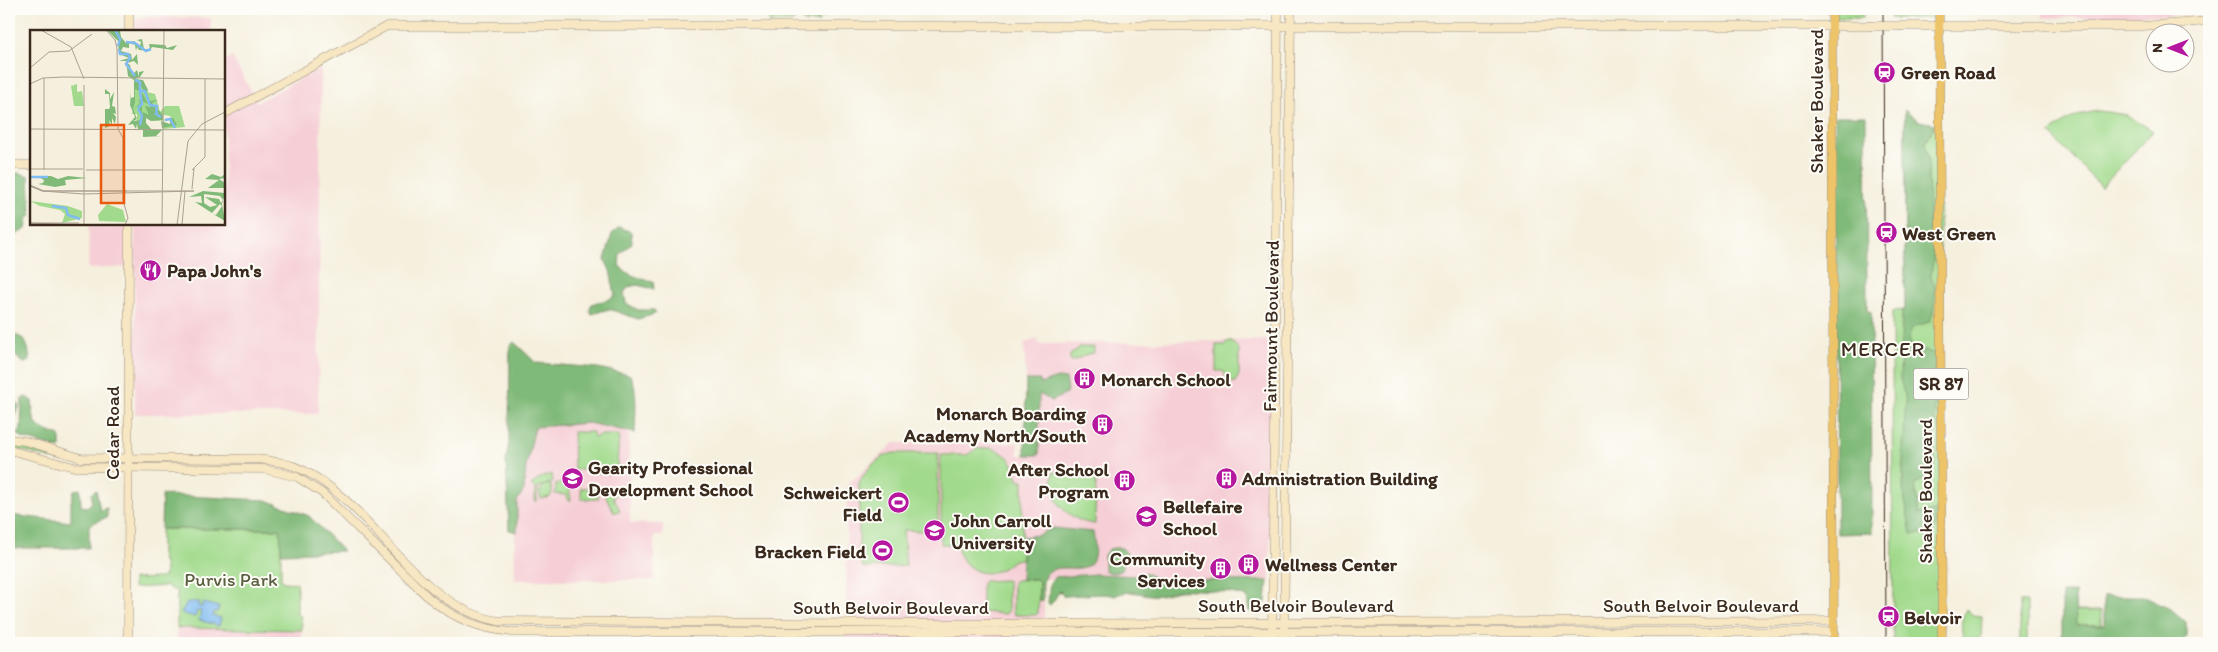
<svg xmlns="http://www.w3.org/2000/svg" width="2218" height="652" font-family="Itim,sans-serif">
<style>
.built{fill:#f6cfd6}
.green{fill:#a1da8c;stroke:#6e8255}
.forest{fill:#80ba78;stroke:#5e724b}
.water{fill:#80bbf2;stroke:#5e7288}
.lines{fill:none;stroke-linecap:round;stroke-linejoin:round}
.secondary-casing{stroke:#988c7e;stroke-width:9}
.primary-casing{stroke:#988c7e;stroke-width:9}
.secondary{stroke:#f8e7c3;stroke-width:8}
.primary{stroke:#eec469;stroke-width:8}
.tram{stroke:#3b2a1e;stroke-width:1}
.secondary-bridge-casing{stroke:#988c7e;stroke-width:9;stroke-linecap:butt}
.secondary-bridge{stroke:#f8e7c3;stroke-width:8}
.labels{text-anchor:middle;dominant-baseline:central;stroke-width:4;stroke-linejoin:round;paint-order:stroke}
.shield{fill:#fdfcf7;stroke:#75695f;stroke-width:1}
.shield-label{font-size:18px;font-weight:bold;fill:#3b2a1e}
.poi-label{font-size:19px;font-weight:bold;fill:#3b2a1e;stroke:#fdfcf7;text-anchor:start}
.street-label{font-size:19px;fill:#3b2a1e;stroke:#fdfcf7}
.park-label{font-size:19px;fill:#5a5f3f;stroke:#fdfcf7}
.quarter-label{font-size:21px;letter-spacing:1px;fill:#3b2a1e;stroke:#fdfcf7}
.inset-river{fill:none;stroke:#80bbf2;stroke-width:2.5}
.inset-road{fill:none;stroke:#aba091;stroke-width:1}
.view{fill:#e8590c;fill-opacity:0.15;stroke:#e8590c;stroke-width:2.5}
.inset-edge{fill:none;stroke:#3b2a1e;stroke-width:2.5}
</style>
<rect width="100%" height="100%" fill="#fdfcf7"/>
<filter id="ink" filterUnits="userSpaceOnUse"><feTurbulence type="fractalNoise" baseFrequency=".02" numOctaves="2"/><feDisplacementMap in="SourceGraphic" scale="10" xChannelSelector="R" yChannelSelector="G"/><feConvolveMatrix kernelMatrix="1 2 1 2 8 2 1 2 1" color-interpolation-filters="sRGB"/></filter>
<filter id="wash" filterUnits="userSpaceOnUse"><feTurbulence type="fractalNoise" baseFrequency=".0096" numOctaves="4" result="noise"/><feDisplacementMap in="SourceGraphic" scale="20" xChannelSelector="R" yChannelSelector="G"/><feGaussianBlur stdDeviation="1.12" result="paint"/><feColorMatrix in="noise" values="0 0 0 0 0 0 0 0 0 0 0 0 0 0 0 0 0 1.4 0 .05"/><feComposite in="paint" operator="in"/></filter>
<g filter="url(#wash)">
<rect width="100%" height="100%" fill="#f5efdd"/>
<g class="built">
<path d="M 2043,9 L 2209,9 L 2209,14 L 2043,18 Z"/>
<path d="M 142,17 L 211,18 L 211,31 L 135,31 L 135,22 L 136,19 Z"/>
<path d="M 232,57 L 257,102 L 321,68 L 318,414 L 135,414 L 135,224 L 224,224 L 224,61 Z"/>
<path d="M 89,224 L 129,224 L 129,267 L 88,269 Z"/>
<path d="M 1038,339 L 1039,344 L 1272,340 L 1270,581 L 1044,579 L 1044,619 L 1016,619 L 1016,643 L 846,643 L 847,485 L 894,443 L 1018,443 L 1018,455 L 1039,455 L 1040,380 L 1026,380 L 1024,343 Z"/>
<path d="M 514,369 L 628,380 L 630,523 L 663,524 L 663,536 L 654,536 L 654,580 L 515,580 Z"/>
<path d="M 177,628 L 302,630 L 301,643 L 177,643 Z"/>
</g>
<g class="green">
<path d="M 769,9 L 794,9 L 796,19 L 793,22 L 769,22 Z"/>
<path d="M 801,9 L 827,9 L 825,17 L 818,18 L 819,22 L 804,22 L 802,19 Z"/>
<path d="M 1834,9 L 1863,9 L 1863,18 L 1837,18 L 1837,10 Z"/>
<path d="M 1892,9 L 1939,9 L 1939,15 L 1935,18 L 1890,18 Z"/>
<path d="M 1905,110 L 1921,122 L 1939,124 L 1942,643 L 1893,643 L 1892,311 L 1905,310 Z"/>
<path d="M 2099,111 L 2127,115 L 2153,131 L 2101,187 L 2050,134 C 2062,120 2081,113 2099,111 Z"/>
<path d="M 1226,342 L 1232,342 L 1239,349 L 1239,375 L 1235,383 L 1228,381 L 1223,371 L 1216,371 L 1216,345 L 1225,345 Z"/>
<path d="M 1080,347 L 1094,347 L 1094,353 C 1083,353 1080,361 1070,361 L 1070,355 Z"/>
<path d="M 573,432 L 593,432 L 594,438 L 599,435 L 619,435 L 617,467 L 608,474 L 574,469 Z"/>
<path d="M 9,441 L 59,455 L 62,459 L 61,461 L 9,447 Z"/>
<path d="M 991,448 C 1009,454 1014,461 1018,480 L 1023,480 L 1022,559 C 1011,559 1010,565 1001,569 C 981,580 960,566 957,545 L 941,544 L 941,455 L 967,455 L 976,449 Z"/>
<path d="M 894,453 L 938,453 L 938,527 L 934,532 L 903,530 L 906,566 L 864,568 L 859,560 L 859,483 C 865,471 879,455 894,453 Z"/>
<path d="M 1053,472 L 1096,472 L 1095,524 C 1078,523 1058,510 1053,492 C 1052,486 1053,478 1053,472 Z"/>
<path d="M 552,474 L 553,482 L 537,488 L 537,501 L 535,501 L 535,488 L 531,485 L 542,477 Z"/>
<path d="M 551,484 L 552,493 L 550,497 L 541,499 L 539,491 L 545,485 Z"/>
<path d="M 556,484 L 562,483 L 569,487 L 571,500 L 567,500 L 567,495 L 555,494 Z"/>
<path d="M 613,487 L 617,494 L 613,497 L 620,510 L 614,513 L 604,493 Z"/>
<rect x="581" y="488" width="17" height="11"/>
<path d="M 161,529 L 281,529 L 281,580 L 284,582 L 297,583 L 297,615 L 301,616 L 302,630 L 177,628 L 177,590 L 173,590 L 167,586 L 133,588 L 133,579 L 160,578 L 165,576 L 165,568 L 161,554 Z"/>
<path d="M 1037,579 L 1039,581 L 1038,613 L 1036,615 L 1015,615 L 1013,612 L 1013,582 L 1016,580 Z"/>
<path d="M 1005,580 L 1008,581 L 1008,612 L 1005,614 L 982,612 L 982,583 L 984,581 Z"/>
<rect x="2020" y="602" width="7" height="41"/>
<path d="M 1966,609 L 1973,615 L 1982,616 L 1981,637 L 1966,643 C 1960,631 1960,620 1966,609 Z"/>
<rect x="2075" y="611" width="26" height="14"/>
</g>
<g class="forest">
<path d="M 1905,110 L 1919,121 L 1934,124 L 1933,129 L 1925,143 L 1928,157 L 1929,222 L 1934,254 L 1931,276 L 1936,289 L 1933,313 L 1929,322 L 1913,327 C 1907,337 1909,340 1914,349 L 1935,353 L 1935,466 L 1930,476 L 1915,484 L 1919,514 L 1938,510 L 1938,519 L 1932,534 L 1911,534 L 1903,489 L 1903,447 L 1906,400 L 1900,379 L 1902,311 L 1905,310 Z"/>
<path d="M 1835,116 L 1866,116 L 1867,311 L 1871,312 L 1872,533 L 1837,534 Z"/>
<path d="M 19,173 L 29,176 L 31,215 L 28,217 L 26,229 L 9,238 L 9,174 Z"/>
<path d="M 619,227 L 631,232 L 632,243 L 620,254 L 619,265 L 624,271 L 634,276 L 653,282 L 654,289 L 637,285 L 628,287 L 624,293 L 626,303 L 638,310 L 654,310 L 656,312 L 655,314 L 638,319 L 609,309 L 592,314 L 590,311 L 591,305 C 599,299 606,304 615,295 L 610,270 L 605,260 L 612,234 Z"/>
<path d="M 9,332 L 24,339 L 28,348 L 30,361 L 24,363 L 9,351 Z"/>
<path d="M 514,342 L 536,363 L 598,368 L 630,375 C 639,390 635,416 635,433 L 588,423 L 535,427 L 526,466 L 524,490 L 517,501 L 517,532 L 509,530 L 506,460 L 509,443 L 510,346 Z"/>
<path d="M 1057,378 L 1066,379 L 1068,389 L 1066,394 L 1052,401 L 1039,394 L 1039,455 L 1025,455 L 1026,380 L 1040,380 L 1040,384 Z"/>
<path d="M 26,397 L 32,401 C 34,427 34,426 60,436 L 60,449 L 22,438 L 17,433 L 21,430 L 22,399 Z"/>
<path d="M 9,398 L 16,399 L 19,408 L 9,425 Z"/>
<path d="M 80,489 L 81,506 L 87,507 L 92,502 L 92,493 L 96,490 L 100,510 L 107,508 L 107,517 L 89,525 L 89,548 L 9,548 L 9,515 L 71,522 L 71,502 L 74,490 Z"/>
<path d="M 162,495 L 266,500 L 309,516 L 343,551 L 281,553 L 280,529 L 161,529 Z"/>
<path d="M 1053,528 L 1093,532 C 1104,590 1062,556 1046,574 C 1041,580 1043,593 1043,601 L 1039,600 L 1039,581 L 1037,579 L 1021,579 L 1023,537 L 1038,535 Z"/>
<path d="M 1115,548 L 1122,548 L 1127,553 L 1122,570 C 1115,573 1111,574 1104,570 L 1104,555 L 1109,549 Z"/>
<path d="M 1145,572 L 1157,580 L 1268,581 L 1266,601 L 1261,614 L 1255,614 L 1249,611 L 1247,597 C 1231,591 1196,589 1178,590 C 1172,591 1166,595 1160,595 C 1144,597 1130,587 1115,596 C 1107,592 1076,596 1064,596 L 1060,591 C 1056,595 1054,602 1050,605 L 1048,603 L 1050,583 L 1055,577 L 1096,574 L 1137,576 L 1144,575 Z"/>
<path d="M 2062,593 L 2075,593 L 2076,625 L 2104,625 L 2104,596 L 2143,596 L 2172,610 L 2186,622 L 2186,638 L 2178,643 L 2062,643 Z"/>
</g>
<path class="water" d="M 192,602 L 200,602 L 198,606 L 202,607 L 203,603 L 219,607 L 217,612 L 214,612 L 213,616 L 221,618 L 219,626 L 199,620 L 201,611 L 197,611 L 195,617 L 181,613 L 186,604 Z"/>
</g>
<g filter="url(#ink)">
<g class="lines">
<defs>
<g id="secondary">
<path d="M 129,9 L 129,31"/>
<path d="M 1901,26 L 2143,26 L 2209,21"/>
<path d="M 224,114 L 387,26 L 1869,26"/>
<path d="M 9,165 L 31,165"/>
<path d="M 9,439 L 25,441 L 81,458 L 255,459 C 271,460 288,463 303,470 C 376,506 414,606 498,621 L 940,624 L 1834,621"/>
<path d="M 9,450 L 74,467 L 264,469 L 297,477 L 322,493 L 430,599 C 455,619 479,629 512,632 L 1834,632"/>
<path d="M 128,643 L 129,224"/>
<path d="M 1272,643 L 1278,9"/>
<path d="M 1284,643 L 1291,9"/>
</g>
<g id="primary">
<path d="M 1832,9 L 1834,643"/>
<path d="M 1939,9 L 1942,643"/>
</g>
</defs>
<use href="#secondary" class="secondary-casing"/>
<use href="#primary" class="primary-casing"/>
<use href="#secondary" class="secondary"/>
<use href="#primary" class="primary"/>
<path class="tram" d="M 1883,9 L 1886,643"/>
<defs>
<path id="secondary-bridge" d="M 1869,26 L 1901,26"/>
</defs>
<use href="#secondary-bridge" class="secondary-bridge-casing"/>
<use href="#secondary-bridge" class="secondary-bridge"/>
</g>
</g>
<defs>
<symbol id="station-disc" viewBox="-11 -11 22 22"><circle r="9.5" fill="#b5179e" stroke="#fdfcf7"/><path d="M-3-6H3Q5-6 5-4V2Q5 4 3 4L4.5 6H3L1.5 4h-3L-3 6H-4.5L-3 4Q-5 4-5 2V-4Q-5-6-3-6ZM-3.5-4v3h7v-3ZM-3.5 1v1.5H-2V1ZM2 1v1.5H3.5V1Z" fill="#fff"/></symbol>
<symbol id="restaurant-disc" viewBox="-11 -11 22 22"><circle r="9.5" fill="#b5179e" stroke="#fdfcf7"/><path d="M-5-6h1v4h1v-4h1v4h1v-4h1v5L-1.5 .5V6h-2V.5L-5-1ZM5-6V6H3V1.5H1.5Q1.5-4 5-6Z" fill="#fff"/></symbol>
<symbol id="building-disc" viewBox="-11 -11 22 22"><circle r="9.5" fill="#b5179e" stroke="#fdfcf7"/><path d="M-4-6H4V6H1V3H-1V6H-4ZM-2.5-4.3h1.7v1.8h-1.7ZM.8-4.3h1.7v1.8H.8ZM-2.5-1h1.7V.8h-1.7ZM.8-1h1.7V.8H.8Z" fill="#fff"/></symbol>
<symbol id="school-disc" viewBox="-11 -11 22 22"><circle r="9.5" fill="#b5179e" stroke="#fdfcf7"/><path d="M0-5L7-2L0 1L-7-2ZM-4 1L0 2.5L4 1V4Q0 6-4 4Z" fill="#fff"/></symbol>
<symbol id="stadium-disc" viewBox="-11 -11 22 22"><circle r="9.5" fill="#b5179e" stroke="#fdfcf7"/><path d="M0-5a6.5 5 0 1 0 0 10a6.5 5 0 1 0 0-10ZM-3.5-1.8h7v3.6h-7Z" fill="#fff"/></symbol>
<symbol id="university-disc" viewBox="-11 -11 22 22"><circle r="9.5" fill="#b5179e" stroke="#fdfcf7"/><path d="M0-5L7-2L0 1L-7-2ZM-4 1L0 2.5L4 1V4Q0 6-4 4Z" fill="#fff"/></symbol>
</defs>
<g fill-rule="evenodd">
<use href="#station-disc" x="1872" y="60" width="25" height="25"/>
<use href="#station-disc" x="1874" y="220" width="25" height="25"/>
<use href="#restaurant-disc" x="138" y="258" width="25" height="25"/>
<use href="#building-disc" x="1072" y="366" width="25" height="25"/>
<use href="#building-disc" x="1090" y="412" width="25" height="25"/>
<use href="#school-disc" x="560" y="466" width="25" height="25"/>
<use href="#building-disc" x="1214" y="466" width="25" height="25"/>
<use href="#building-disc" x="1112" y="468" width="25" height="25"/>
<use href="#stadium-disc" x="886" y="490" width="25" height="25"/>
<use href="#school-disc" x="1134" y="504" width="25" height="25"/>
<use href="#university-disc" x="922" y="518" width="25" height="25"/>
<use href="#stadium-disc" x="870" y="538" width="25" height="25"/>
<use href="#building-disc" x="1236" y="552" width="25" height="25"/>
<use href="#building-disc" x="1208" y="556" width="25" height="25"/>
<use href="#station-disc" x="1876" y="604" width="25" height="25"/>
</g>
<g class="labels">
<rect class="shield" x="1913.5" y="368.5" width="55" height="31" rx="4"/>
<g class="shield-label">
<text x="1941" y="384">SR 87</text>
</g>
<g class="poi-label">
<text x="1901" y="72">Green Road</text>
<text x="1902" y="233">West Green</text>
<text x="167" y="270">Papa John's</text>
<text x="1101" y="379">Monarch School</text>
<text x="1086" y="413" text-anchor="end">Monarch Boarding<tspan x="1086" dy="22">Academy North/South</tspan></text>
<text x="588" y="467">Gearity Professional<tspan x="588" dy="22">Development School</tspan></text>
<text x="1109" y="469" text-anchor="end">After School<tspan x="1109" dy="22">Program</tspan></text>
<text x="1242" y="478">Administration Building</text>
<text x="882" y="492" text-anchor="end">Schweickert<tspan x="882" dy="22">Field</tspan></text>
<text x="1163" y="506">Bellefaire<tspan x="1163" dy="22">School</tspan></text>
<text x="951" y="520">John Carroll<tspan x="951" dy="22">University</tspan></text>
<text x="866" y="551" text-anchor="end">Bracken Field</text>
<text x="1205" y="558" text-anchor="end">Community<tspan x="1205" dy="22">Services</tspan></text>
<text x="1265" y="564">Wellness Center</text>
<text x="1904" y="617">Belvoir</text>
</g>
<g class="street-label">
<text transform="translate(1816 101) rotate(-90)">Shaker Boulevard</text>
<text transform="translate(1271 326) rotate(-89)">Fairmount Boulevard</text>
<text transform="translate(112 433) rotate(-90)">Cedar Road</text>
<text transform="translate(1925 491) rotate(-90)">Shaker Boulevard</text>
<text x="1296" y="605">South Belvoir Boulevard</text>
<text x="1701" y="605">South Belvoir Boulevard</text>
<text x="891" y="607">South Belvoir Boulevard</text>
</g>
<g class="park-label">
<text x="231" y="579">Purvis Park</text>
</g>
<g class="quarter-label">
<text x="1883" y="348">MERCER</text>
</g>
</g>
<g transform="translate(30 30)">
<rect width="195" height="195" fill="#f5efdd"/>
<path d="M 47,54 L 47,62 L 52,61 L 54,76 L 44,76 L 41,56 ZM 112,56 L 117,62 L 125,64 L 130,82 L 135,76 L 149,76 L 155,97 L 133,99 L 133,94 L 145,94 L 140,86 L 130,84 L 125,74 L 120,75 L 119,85 L 107,91 L 107,84 L 102,84 L 105,59 ZM 0,171 L 38,176 L 52,181 L 52,188 L 32,193 L 35,184 L 30,180 L 10,176 ZM 77,174 L 93,180 L 96,192 L 69,191 L 68,185 Z" fill="#a1da8c"/>
<path d="M 77,0 L 94,0 L 90,1 L 91,7 L 96,13 L 104,11 L 110,16 L 111,12 L 107,10 L 112,9 L 114,19 L 120,19 L 119,14 L 135,15 L 137,18 L 147,15 L 143,20 L 122,17 L 120,21 L 109,20 L 107,17 L 106,21 L 105,15 L 99,13 L 99,18 L 93,17 L 91,21 L 101,24 L 102,30 L 107,24 L 108,35 L 104,31 L 97,33 L 100,35 L 102,45 L 107,40 L 109,47 L 109,42 L 114,41 L 110,47 L 105,49 L 113,50 L 118,60 L 116,66 L 111,56 L 109,61 L 105,59 L 105,72 L 103,79 L 107,89 L 103,91 L 110,90 L 112,87 L 108,79 L 110,75 L 104,79 L 110,73 L 108,69 L 111,71 L 110,66 L 112,70 L 112,62 L 118,74 L 112,71 L 112,85 L 113,82 L 119,85 L 115,76 L 120,77 L 119,71 L 128,70 L 122,73 L 133,85 L 133,90 L 143,88 L 147,95 L 132,98 L 131,91 L 140,94 L 140,90 L 121,91 L 116,88 L 116,93 L 122,100 L 132,100 L 126,106 L 132,106 L 113,107 L 113,99 L 108,99 L 107,94 L 106,99 L 103,94 L 98,95 L 105,87 L 100,75 L 101,61 L 101,68 L 104,67 L 104,50 L 98,46 L 96,31 L 89,31 L 99,28 L 89,24 L 88,11 ZM 75,59 L 80,63 L 80,69 L 84,62 L 82,76 L 85,77 L 86,84 L 83,83 L 86,87 L 85,94 L 82,88 L 82,95 L 79,90 L 80,96 L 75,98 L 75,79 L 79,79 L 80,77 L 79,64 L 75,64 ZM 182,144 L 191,147 L 195,144 L 195,148 L 189,149 L 195,153 L 194,158 L 178,158 L 189,150 L 175,149 ZM 7,146 L 21,146 L 28,149 L 38,146 L 57,148 L 35,150 L 36,155 L 25,157 L 8,154 L 13,153 L 14,150 ZM 173,161 L 195,163 L 192,174 L 195,191 L 183,184 L 186,185 L 192,176 L 190,174 L 182,183 L 165,172 L 172,173 L 171,166 L 159,167 ZM 174,164 L 190,166 L 193,170 L 191,173 L 189,169 L 175,167 L 187,175 L 180,177 L 174,173 Z" fill="#80ba78" fill-rule="evenodd"/>
<path class="inset-river" d="M 85,0 L 90,9 L 88,16M 96,12 L 105,13 L 116,21 L 121,19M 89,19 L 90,24 L 98,24 L 100,28 L 96,34 L 105,46M 105,50 L 110,52 L 110,61 L 115,61 L 120,75 L 127,76 L 126,84 L 131,87M 108,78 L 112,74 L 110,62M 108,79 L 112,86 L 110,95M 135,90 L 140,89 L 145,98M 0,147 L 18,147M 22,176 L 36,178 L 38,185 L 50,189"/>
<path class="inset-road" d="M 11,0 L 41,17 L 54,49M 76,0 L 85,10 L 87,18 L 88,99 L 93,108 L 93,170 L 98,188 L 95,195M 0,38 L 19,22 L 39,21 L 62,4M 0,54 L 13,48 L 34,47 L 195,49M 54,55 L 54,195M 0,99 L 195,100M 0,139 L 53,139M 14,140 L 14,48M 56,140 L 133,140M 162,140 L 175,127 L 175,49M 0,155 L 14,161 L 164,161 L 54,164 L 12,161 L 0,156M 0,156 L 13,161 L 97,161M 162,159 L 164,138M 0,193 L 49,193M 0,193 L 50,195M 132,195 L 134,0M 147,195 L 158,111 L 172,94 L 195,82M 152,195 L 155,161"/>
<path class="view" d="M 71,95 L 94,95 L 94,173 L 71,173 Z"/>
<rect width="195" height="195" class="inset-edge"/>
</g>
<rect width="2218" height="652" fill="none" stroke="#fdfcf7" stroke-width="30"/>
<g transform="translate(2170 48) rotate(270)"><circle r="24" fill="#fdfcf7" stroke="#afa8a0"/>
<path d="M0-4L9 19L0 12L-9 19Z" fill="#b5179e"/>
<text y="-8" font-size="14" font-weight="bold" text-anchor="middle" fill="#3b2a1e">N</text>
</g>
</svg>
